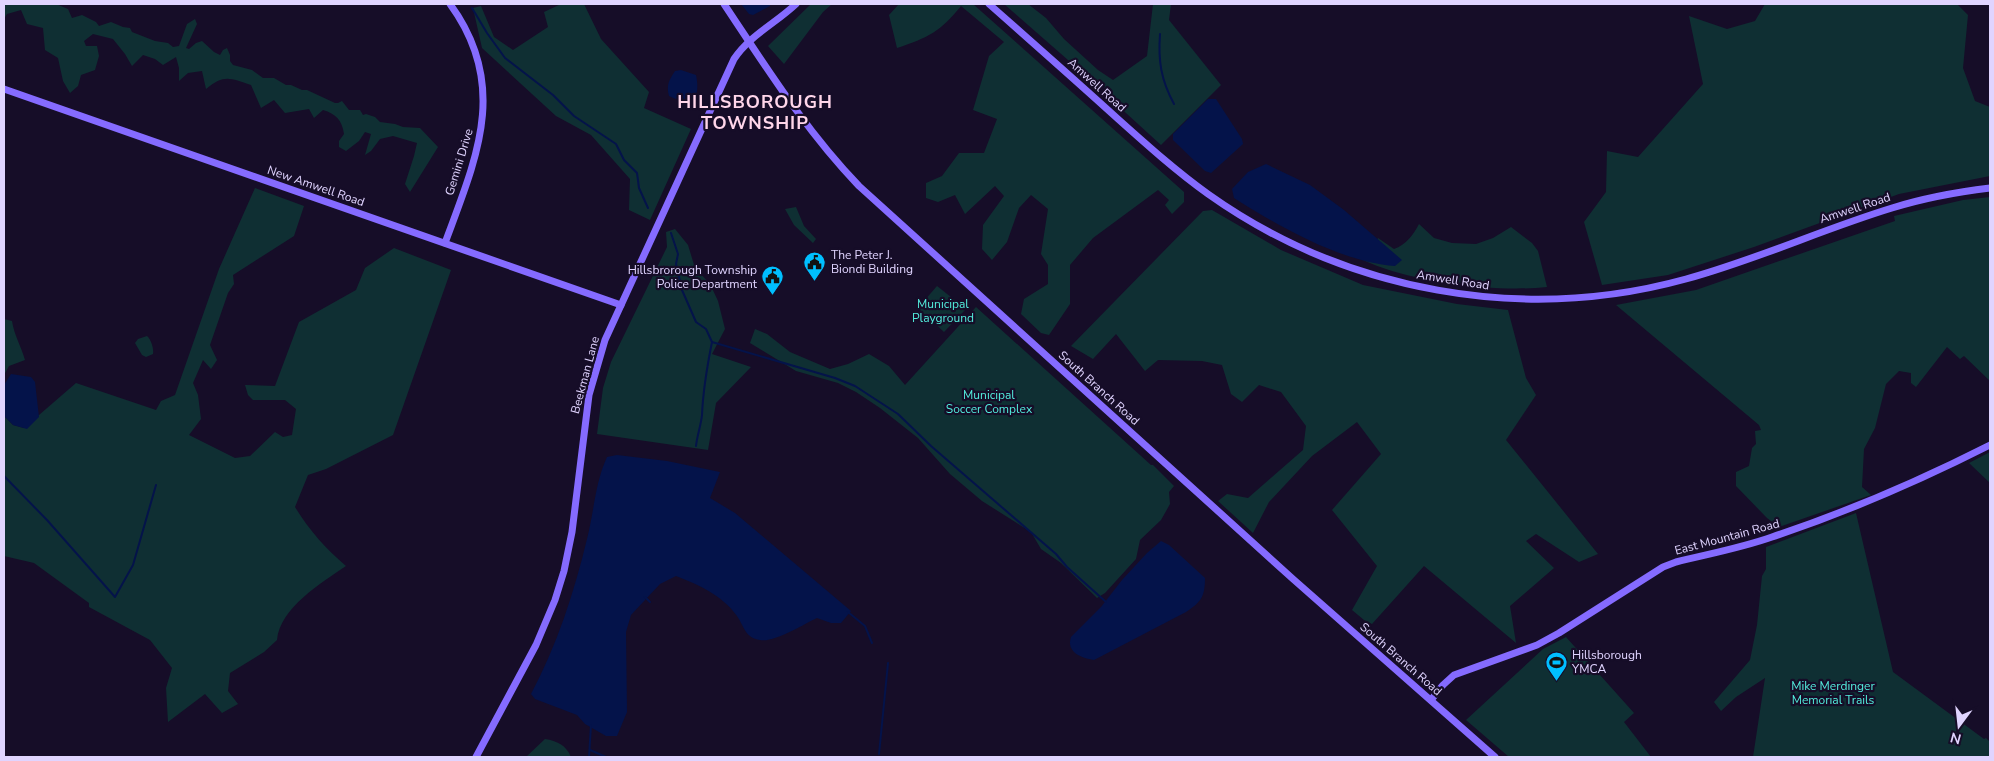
<svg xmlns="http://www.w3.org/2000/svg" width="1994" height="761" font-family="'Nunito Sans',sans-serif">
<style>
.green{fill:#0f2f33}
.water{fill:#04134a}
.lines{fill:none;stroke-linecap:round;stroke-linejoin:round}
.stream{stroke:#04134a;stroke-width:2}
.secondary{stroke:#856bff;stroke-width:7}
.labels{text-anchor:middle;dominant-baseline:central;stroke-width:4.5;stroke-linejoin:round;paint-order:stroke}
.street-label{font-size:12px;fill:#e0d4ff;stroke:#160d28}
.poi-label{font-size:12px;fill:#e0d4ff;stroke:#160d28;text-anchor:start}
.park-label{font-size:12px;fill:#53eddd;stroke:#160d28}
.district-label{font-size:18px;font-weight:bold;letter-spacing:1px;fill:#ffd6ea;stroke:#160d28}
</style>
<rect width="100%" height="100%" fill="#160d28"/>
<g class="green">
<path d="M 4,4 L 56,4 L 68,9 L 72,18 L 82,15 L 96,22 L 99,26 L 111,22 L 123,27 L 130,28 L 132,32 L 155,41 L 168,43 L 173,47 L 179,46 L 187,24 L 195,19 L 197,24 L 186,48 L 189,49 L 196,43 L 202,41 L 214,52 L 220,55 L 223,50 L 227,48 L 230,55 L 230,61 L 233,65 L 252,70 L 263,78 L 274,78 L 286,85 L 291,85 L 302,90 L 307,90 L 335,103 L 338,103 L 342,101 L 349,110 L 360,110 L 363,115 L 366,114 L 375,117 L 380,122 L 395,124 L 403,127 L 420,128 L 438,147 L 410,192 L 405,184 L 414,156 L 417,143 L 393,136 L 380,139 L 371,151 L 365,155 L 371,134 L 365,132 L 359,141 L 346,151 L 339,147 L 339,141 L 344,134 C 342,120 336,114 323,110 L 314,118 L 309,109 L 285,113 L 274,100 L 261,108 L 251,85 C 230,78 224,74 206,89 L 202,71 L 188,73 L 179,81 L 179,68 L 176,57 L 163,65 L 155,59 L 143,55 L 132,66 L 125,54 L 113,39 L 93,34 L 84,41 L 86,46 L 97,46 L 99,56 L 95,70 L 81,75 L 78,86 L 70,93 L 63,81 L 58,58 L 45,50 L 43,28 L 27,24 L 21,10 L 7,14 L 4,19 Z"/>
<path d="M 561,4 L 584,4 L 601,39 L 649,92 L 644,108 L 691,129 L 650,220 L 629,210 L 630,179 L 591,135 L 556,116 L 482,48 L 473,8 L 481,6 L 494,37 L 513,50 L 548,27 L 544,12 Z"/>
<path d="M 811,4 L 832,4 L 823,12 L 784,64 L 768,46 Z"/>
<path d="M 899,4 L 973,4 L 1184,192 L 1184,202 L 1172,214 L 1165,205 L 1169,200 L 1158,190 L 1093,238 L 1070,265 L 1070,304 L 1049,335 L 1041,333 L 1021,314 L 1024,299 L 1048,284 L 1048,265 L 1041,254 L 1048,209 L 1031,195 L 1019,208 L 1007,242 L 992,260 L 982,249 L 983,225 L 1004,196 L 995,186 L 965,214 L 955,195 L 938,202 L 926,198 L 926,183 L 942,176 L 959,153 L 984,153 L 997,119 L 973,110 L 989,56 L 1004,42 L 961,6 C 941,31 928,38 897,48 L 889,15 Z"/>
<path d="M 1004,4 L 1028,4 L 1046,18 L 1064,39 L 1098,70 L 1113,80 L 1147,56 L 1153,4 L 1171,4 L 1169,20 L 1221,85 L 1161,145 L 1103,92 L 1105,86 L 1092,81 Z"/>
<path d="M 1765,4 L 1957,4 L 1968,15 L 1963,68 L 1975,101 L 1990,107 L 1990,176 L 1899,194 L 1754,247 L 1668,275 L 1602,285 L 1584,222 L 1606,192 L 1607,151 L 1638,157 L 1703,84 L 1689,16 L 1727,29 L 1755,21 Z"/>
<path d="M 255,188 L 304,206 L 294,236 L 233,275 L 234,284 L 228,293 L 210,345 L 217,360 L 211,369 L 203,360 L 193,383 L 198,395 L 201,419 L 189,435 L 235,458 L 250,456 L 275,432 L 283,437 L 292,435 L 296,409 L 285,400 L 253,400 L 248,395 L 245,385 L 275,386 L 299,322 L 356,290 L 365,268 L 394,248 L 451,270 L 393,435 L 326,469 L 308,475 L 295,507 C 309,530 326,549 346,566 C 321,583 280,608 277,640 L 264,652 L 230,673 L 228,691 L 238,704 L 222,713 L 205,694 L 168,722 L 166,688 L 172,668 L 150,640 L 89,607 L 89,603 L 34,563 L 4,556 L 4,416 L 13,425 L 24,428 L 76,383 L 156,410 L 161,401 L 175,395 L 219,269 Z"/>
<path d="M 1990,197 L 1990,381 L 1964,356 L 1960,359 L 1947,347 L 1916,387 L 1911,383 L 1911,373 L 1899,371 L 1886,384 L 1875,428 L 1864,449 L 1862,487 L 1871,495 L 1779,527 L 1767,518 L 1736,486 L 1736,472 L 1749,466 L 1752,448 L 1756,444 L 1755,431 L 1761,430 L 1759,425 L 1616,305 L 1696,290 L 1895,221 L 1894,216 L 1963,200 Z"/>
<path d="M 796,207 L 804,226 L 816,239 L 813,243 L 794,225 L 785,209 Z"/>
<path d="M 1212,210 L 1281,250 L 1363,285 L 1457,304 L 1508,310 L 1526,378 L 1536,395 L 1506,440 L 1598,554 L 1579,562 L 1536,534 L 1526,541 L 1554,568 L 1510,606 L 1516,643 L 1424,566 L 1372,624 L 1364,620 L 1352,610 L 1377,566 L 1332,510 L 1381,454 L 1357,422 L 1312,456 L 1269,502 L 1253,533 L 1218,501 L 1227,494 L 1248,498 L 1303,450 L 1306,426 L 1281,392 L 1259,385 L 1242,402 L 1231,394 L 1222,365 L 1202,361 L 1158,360 L 1145,371 L 1116,334 L 1093,359 L 1071,346 L 1203,211 Z"/>
<path d="M 1419,224 L 1434,238 L 1452,243 L 1476,244 L 1493,238 L 1511,227 L 1532,243 L 1538,251 L 1547,287 C 1500,292 1431,284 1386,269 C 1370,264 1355,256 1340,250 L 1372,252 L 1378,238 L 1394,249 C 1406,245 1414,234 1419,224 Z"/>
<path d="M 675,229 L 688,245 L 695,268 L 710,284 L 718,301 L 725,329 L 712,354 L 751,367 L 716,403 L 708,450 L 597,434 L 603,388 L 611,362 L 667,247 L 666,232 Z"/>
<path d="M 937,286 L 966,309 L 944,332 L 918,308 Z"/>
<path d="M 976,307 L 1151,465 L 1153,465 L 1174,486 L 1169,492 L 1170,504 L 1161,520 L 1140,540 L 1136,559 L 1105,593 L 1097,598 L 1061,563 L 1041,549 L 1031,532 L 982,501 L 950,474 L 918,438 L 880,408 L 856,392 L 838,383 L 796,371 L 750,343 L 755,329 L 767,334 L 790,352 L 830,369 L 848,364 L 869,354 L 889,366 L 905,385 Z"/>
<path d="M 4,319 L 12,321 C 14,335 21,346 25,360 L 9,366 L 4,375 Z"/>
<path d="M 147,336 C 151,339 154,349 153,354 L 146,357 L 142,355 L 135,343 L 138,339 Z"/>
<path d="M 1990,452 L 1990,483 L 1969,463 Z"/>
<path d="M 1856,513 L 1893,672 L 1984,739 L 1986,738 L 1990,742 L 1990,757 L 1753,757 L 1765,678 L 1736,697 L 1721,711 L 1714,702 L 1750,660 L 1757,625 L 1762,576 L 1766,569 L 1766,547 Z"/>
<path d="M 1566,637 L 1634,713 L 1624,722 L 1651,757 L 1509,757 L 1466,720 L 1543,649 Z"/>
<path d="M 545,739 C 557,741 566,745 571,757 L 526,757 Z"/>
</g>
<g class="water">
<path d="M 741,4 L 770,4 L 770,6 L 753,15 L 749,14 Z"/>
<path d="M 681,70 L 696,75 C 701,99 692,107 669,96 C 666,85 669,80 675,71 Z"/>
<path d="M 1208,99 L 1216,99 L 1242,139 L 1243,144 L 1211,173 L 1205,171 L 1173,140 L 1173,134 Z"/>
<path d="M 1266,164 L 1310,185 L 1344,210 L 1402,260 L 1395,266 C 1341,262 1280,227 1234,198 L 1232,189 L 1248,172 Z"/>
<path d="M 11,374 L 31,377 L 35,382 L 39,417 L 27,429 L 13,425 L 4,416 L 4,385 Z"/>
<path d="M 617,455 L 667,461 L 720,472 L 710,498 L 735,513 L 851,611 L 841,623 L 831,623 L 817,618 C 804,624 774,643 760,640 C 745,638 744,626 737,616 C 722,595 699,585 676,576 L 660,584 L 631,615 L 626,632 L 627,712 L 617,736 L 606,736 L 585,724 L 577,715 L 535,699 L 531,694 C 557,645 574,593 587,539 C 594,512 595,483 607,457 Z"/>
<path d="M 1161,541 L 1169,545 L 1205,578 C 1205,597 1201,602 1186,612 L 1094,660 C 1081,658 1066,652 1071,637 L 1101,607 L 1122,580 L 1147,553 Z"/>
</g>
<g class="lines">
<g class="stream">
<path d="M 472,8 L 487,33 L 505,58 L 553,95 L 574,116 L 616,144 L 624,160 L 637,173 L 639,188 L 648,208"/>
<path d="M 1160,34 C 1158,61 1161,80 1174,104"/>
<path d="M 671,233 L 678,254 L 676,264 L 682,290 L 696,322 L 706,329 L 712,342 L 835,378 L 855,386 L 898,414 L 931,446 L 1056,554 L 1067,567 L 1106,602"/>
<path d="M 696,446 C 697,436 701,425 702,415 C 703,390 707,367 712,342"/>
<path d="M 4,476 L 47,520 L 115,597 L 133,565 L 156,485"/>
<path d="M 645,597 L 650,602"/>
<path d="M 848,612 L 865,626 L 872,643"/>
<path d="M 590,750 L 606,757"/>
<path d="M 879,754 L 888,663"/>
<path d="M 589,757 L 591,725"/>
</g>
<g class="secondary">
<path d="M 724,4 C 766,67 806,131 859,186 L 1293,579 L 1495,757"/>
<path d="M 989,4 C 1032,42 1075,80 1118,119 C 1147,145 1176,171 1208,194 C 1346,292 1523,324 1686,279 C 1756,260 1823,229 1892,208 C 1924,198 1957,192 1990,188"/>
<path d="M 4,89 L 621,305"/>
<path d="M 445,243 C 476,159 510,86 450,4"/>
<path d="M 1431,700 L 1443,685 L 1454,675 L 1537,645 L 1559,633 L 1663,567 L 1676,562 C 1708,554 1741,548 1772,537 C 1847,512 1919,481 1990,445"/>
<path d="M 476,757 L 536,645 L 555,600 L 564,571 L 572,532 L 589,395 L 605,340 L 734,59 C 749,36 776,23 796,4"/>
</g>
</g>
<defs>
<symbol id="civic-pin" viewBox="-11 -11 22 30"><path d="M0 17L-7.5 6A9.5 9.5 0 1 1 7.5 6Z" fill="#00bfff" stroke="#160d28"/><path d="M-.6-6.5H3V-4.5H.6V-3L4-1V1h2V6H-6V1h2V-1L-.6-3ZM-1.2 2.5V6h2.4V2.5Z" fill="#111"/></symbol>
<symbol id="stadium-pin" viewBox="-11 -11 22 30"><path d="M0 17L-7.5 6A9.5 9.5 0 1 1 7.5 6Z" fill="#00bfff" stroke="#160d28"/><path d="M0-5a6.5 5 0 1 0 0 10a6.5 5 0 1 0 0-10ZM-3.5-1.8h7v3.6h-7Z" fill="#111"/></symbol>
</defs>
<g fill-rule="evenodd">
<use href="#civic-pin" x="802" y="250" width="25" height="34"/>
<use href="#civic-pin" x="760" y="264" width="25" height="34"/>
<use href="#stadium-pin" x="1544" y="650" width="25" height="34"/>
</g>
<g class="labels">
<g class="street-label">
<text transform="translate(1097 85) rotate(42)">Amwell Road</text>
<text transform="translate(459 162) rotate(-73)">Gemini Drive</text>
<text transform="translate(316 186) rotate(19)">New Amwell Road</text>
<text transform="translate(1855 208) rotate(-18)">Amwell Road</text>
<text transform="translate(1453 280) rotate(9)">Amwell Road</text>
<text transform="translate(585 375) rotate(-75)">Beekman Lane</text>
<text transform="translate(1099 388) rotate(42)">South Branch Road</text>
<text transform="translate(1727 537) rotate(-15)">East Mountain Road</text>
<text transform="translate(1401 659) rotate(41)">South Branch Road</text>
</g>
<g class="poi-label">
<text x="831" y="255">The Peter J.<tspan x="831" dy="14">Biondi Building</tspan></text>
<text x="757" y="270" text-anchor="end">Hillsbrorough Township<tspan x="757" dy="14">Police Department</tspan></text>
<text x="1572" y="655">Hillsborough<tspan x="1572" dy="14">YMCA</tspan></text>
</g>
<g class="park-label">
<text x="943" y="304">Municipal<tspan x="943" dy="14">Playground</tspan></text>
<text x="989" y="395">Municipal<tspan x="989" dy="14">Soccer Complex</tspan></text>
<text x="1833" y="686">Mike Merdinger<tspan x="1833" dy="14">Memorial Trails</tspan></text>
</g>
<g class="district-label">
<text x="755" y="102">HILLSBOROUGH<tspan x="755" dy="21">TOWNSHIP</tspan></text>
</g>
</g>
<rect width="1994" height="761" fill="none" stroke="#e0d4ff" stroke-width="10"/>
<g transform="translate(1959 726) rotate(195)" stroke="#160d28" stroke-width="4" paint-order="stroke">
<path d="M0-4L9 19L0 12L-9 19Z" fill="#e0d4ff"/>
<text y="-8" font-size="14" font-weight="bold" text-anchor="middle" fill="#e0d4ff">N</text>
</g>
</svg>
